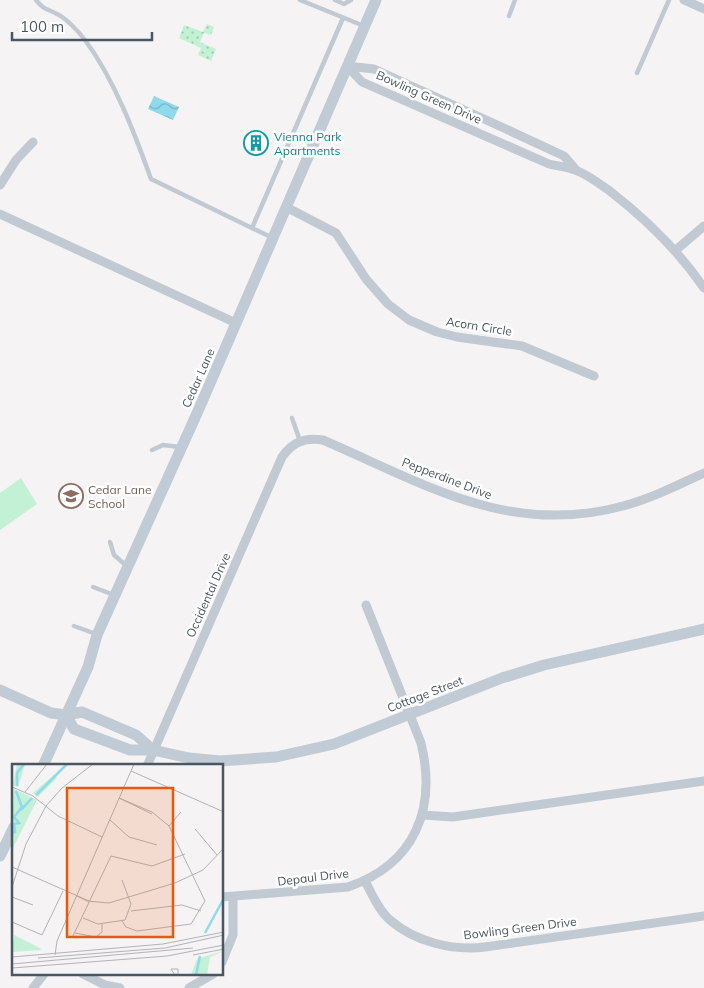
<svg xmlns="http://www.w3.org/2000/svg" width="704" height="988" font-family="Mulish,sans-serif">
<style>
.park{fill:url(#park-dots)}
.pitch{fill:#c3f1d5}
.water{fill:url(#water-waves)}
.lines{fill:none;stroke-linecap:round;stroke-linejoin:round}
.lane{stroke:#c1cad2;stroke-width:4.5}
.street{stroke:#c1cad2;stroke-width:9}
.secondary{stroke:#c1cbd6;stroke-width:11}
.labels{text-anchor:middle;dominant-baseline:central;stroke-width:5;stroke-linejoin:round;paint-order:stroke}
.street-label{font-size:12px;fill:#4a5661;stroke:#fff}
.culture-label{font-size:12px;fill:#0d838f;stroke:#fff;text-anchor:start}
.education-label{font-size:12px;fill:#785e54;stroke:#fff;text-anchor:start}
.inset-river{fill:none;stroke:#90daee;stroke-width:2.5}
.inset-road{fill:none;stroke:#b1b4b9;stroke-width:1}
.view{fill:#e8590c;fill-opacity:0.15;stroke:#e8590c;stroke-width:2.5}
.inset-edge{fill:none;stroke:#4a5661;stroke-width:2.5}
</style>
<defs>
<pattern id="park-dots" width="8" height="8" patternUnits="userSpaceOnUse" patternTransform="scale(1.25)"><rect width="8" height="8" fill="#c3f1d5"/><path d="M2 2h.1M6 6h.1" fill="none" stroke="#a0c6b0" stroke-width="1.8" stroke-linecap="round"/></pattern>
<pattern id="water-waves" width="16" height="10" patternUnits="userSpaceOnUse" patternTransform="scale(1.25)"><rect width="16" height="10" fill="#90daee"/><path d="M0 5q4-4 8 0t8 0" fill="none" stroke="#78b4c4"/></pattern>
</defs>
<rect width="100%" height="100%" fill="#f5f3f3"/>
<path class="park" d="M 207,24 L 214,27 L 211,35 L 204,33 L 200,42 L 216,49 L 211,61 L 198,55 L 201,48 L 179,38 L 184,25 L 203,32 Z"/>
<path class="pitch" d="M 21,478 L 37,504 L 0,530 L 0,493 Z"/>
<path class="water" d="M 154,96 L 179,107 L 173,120 L 148,109 Z"/>
<g class="lines">
<g class="lane">
<path d="M 36,0 C 45,11 46,8 57,14 C 66,18 79,32 85,40 C 114,79 135,134 151,179 L 252,228 L 343,18"/>
<path d="M 300,0 L 364,26"/>
<path d="M 335,0 L 344,4 L 351,0"/>
<path d="M 509,16 L 515,0"/>
<path d="M 637,73 L 669,0"/>
<path d="M 252,228 L 271,237"/>
<path d="M 292,418 L 300,441"/>
<path d="M 152,450 L 163,445 L 180,447"/>
<path d="M 110,542 L 114,555 L 128,567"/>
<path d="M 93,587 L 114,595"/>
<path d="M 74,626 L 96,634"/>
</g>
<g class="street">
<path d="M 684,0 L 704,9"/>
<path d="M 347,66 L 362,82 L 549,164 C 557,166 567,167 575,170 C 587,174 600,184 611,192 C 647,220 678,250 704,288"/>
<path d="M 347,66 L 374,69 L 506,129 L 564,156 L 576,170"/>
<path d="M 0,185 L 16,160 L 33,142"/>
<path d="M 286,207 L 336,233 L 366,279 L 388,304 L 409,320 L 437,332 L 457,337 L 522,346 L 594,376"/>
<path d="M 0,214 L 236,323"/>
<path d="M 676,250 L 704,226"/>
<path d="M 147,766 L 282,457 C 293,442 304,437 323,440 C 425,484 509,537 623,506 C 652,498 678,485 704,473"/>
<path d="M 423,815 L 453,817 L 704,781"/>
<path d="M 365,881 C 372,894 379,911 390,920 C 415,942 453,951 485,947 L 704,916"/>
<path d="M 222,897 L 348,887 C 415,864 437,809 421,743 L 366,605"/>
<path d="M 222,962 L 233,935 L 233,897"/>
<path d="M 83,974 L 105,985 L 120,988"/>
<path d="M 33,988 L 44,974"/>
<path d="M 189,988 L 213,974"/>
</g>
<g class="secondary">
<path d="M 0,690 L 51,713 L 66,715 L 82,712 L 136,735 L 153,750"/>
<path d="M 66,715 L 74,729 L 130,750 L 153,750 L 189,758 L 220,761 L 276,757 L 334,744 L 502,678 L 544,665 L 704,629"/>
<path d="M 43,766 L 88,667 L 97,635 L 198,411 L 376,0"/>
<path d="M 0,856 L 14,827"/>
</g>
</g>
<defs>
<symbol id="building-ring" viewBox="-11 -11 22 22"><circle r="9.5" fill="#fff" stroke="#0f9aa8" stroke-width="1.5"/><path d="M-4-6H4V6H1V3H-1V6H-4ZM-2.5-4.3h1.7v1.8h-1.7ZM.8-4.3h1.7v1.8H.8ZM-2.5-1h1.7V.8h-1.7ZM.8-1h1.7V.8H.8Z" fill="#0f9aa8"/></symbol>
<symbol id="school-ring" viewBox="-11 -11 22 22"><circle r="9.5" fill="#fff" stroke="#8d6e63" stroke-width="1.5"/><path d="M0-5L7-2L0 1L-7-2ZM-4 1L0 2.5L4 1V4Q0 6-4 4Z" fill="#8d6e63"/></symbol>
</defs>
<g fill-rule="evenodd">
<use href="#building-ring" x="242" y="129" width="28" height="28"/>
<use href="#school-ring" x="57" y="482" width="28" height="28"/>
</g>
<g class="labels">
<g class="street-label">
<text transform="translate(429 97) rotate(24)">Bowling Green Drive</text>
<text transform="translate(479 326) rotate(9)">Acorn Circle</text>
<text transform="translate(198 378) rotate(-66)">Cedar Lane</text>
<text transform="translate(447 478) rotate(21)">Pepperdine Drive</text>
<text transform="translate(208 595) rotate(-66)">Occidental Drive</text>
<text transform="translate(425 694) rotate(-21)">Cottage Street</text>
<text transform="translate(313 877) rotate(-7)">Depaul Drive</text>
<text transform="translate(520 928) rotate(-7)">Bowling Green Drive</text>
</g>
<g class="culture-label">
<text x="274" y="136">Vienna Park<tspan x="274" dy="14">Apartments</tspan></text>
</g>
<g class="education-label">
<text x="88" y="489">Cedar Lane<tspan x="88" dy="14">School</tspan></text>
</g>
</g>
<g transform="translate(12 764)">
<rect width="211" height="211" fill="#f5f3f3"/>
<path d="M 211,187 L 198,193 L 195,211 L 179,211 L 185,195 Z" fill="#c3f1d5"/>
<path d="M 5,0 L 13,0 L 6,23 L 1,21 ZM 42,11 L 45,14 L 26,33 L 21,29 ZM 2,25 L 25,36 L 0,86 L 0,61 ZM 2,171 L 28,184 L 29,186 L 0,188 Z" fill="#c3f1d5"/>
<path d="M-1 181a6 6 0 1 1 12 0a6 6 0 1 1-12 0Z" fill="#c3f1d5"/>
<path class="inset-river" d="M 5,22 L 5,9 L 12,0M 24,31 L 55,0M 9,46 L 20,34M 0,69 L 3,68 L 2,60 L 7,59 L 2,53 L 10,43 L 4,27M 193,169 L 212,134M 184,211 L 188,192"/>
<path class="inset-road" d="M 119,7 L 212,48M 0,23 L 21,32 L 46,52 L 90,73M 13,28 L 35,0M 107,34 L 140,48 L 157,62 L 193,137 L 179,160 L 125,167 L 114,163 L 110,157M 107,34 L 140,50M 98,56 L 117,73 L 145,81M 157,62 L 169,48M 183,65 L 205,91M 0,103 L 77,137M 0,123 L 14,80 L 34,42 L 50,24 L 81,0M 65,132 L 75,137 L 97,139 L 163,119 L 191,106 L 212,84M 0,133 L 21,141M 119,147 L 170,141 L 189,147M 71,154 L 86,160 L 113,156 L 119,140 L 110,116M 0,158 L 30,171M 63,169 L 84,173 L 90,168 L 90,160M 30,171 L 51,127M 60,174 L 99,92 L 140,102 L 173,90M 43,191 L 45,177 L 122,0M 181,191 L 212,185M 0,193 L 151,180 L 212,168M 26,194 L 153,184 L 212,171M 0,200 L 181,184M 0,204 L 155,192 L 212,181M 163,211 L 159,205 L 166,205 L 166,211"/>
<path class="view" d="M 55,24 L 161,24 L 161,173 L 55,173 Z"/>
<rect width="211" height="211" class="inset-edge"/>
</g>
<path d="M12 32v8h140v-8" fill="none" stroke="#4a5661" stroke-width="2.5"/>
<text x="20" y="32" font-size="15" fill="#4a5661" stroke="#ffffff" stroke-width="4" paint-order="stroke">100 m</text>
</svg>
